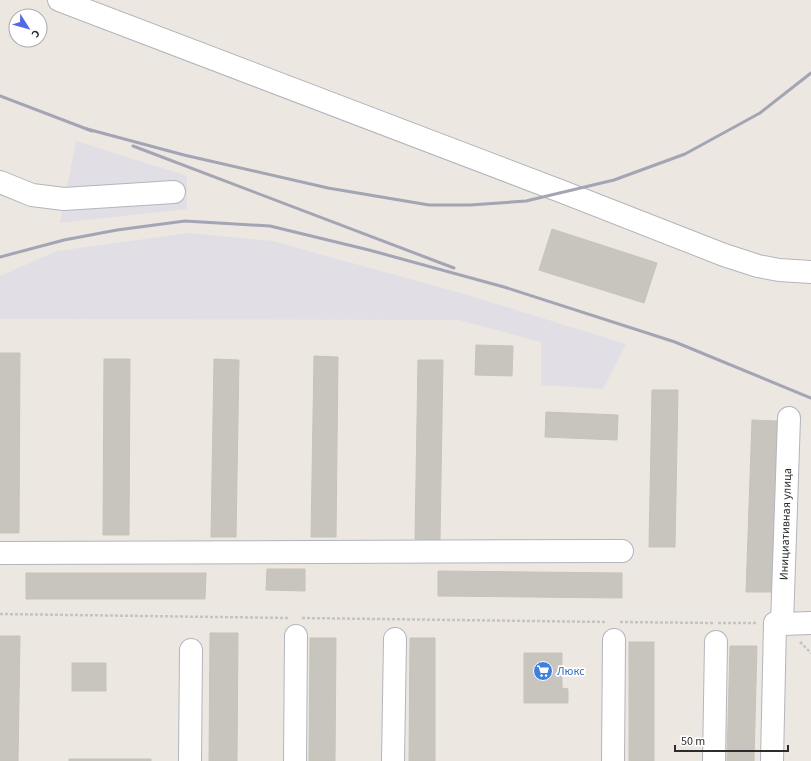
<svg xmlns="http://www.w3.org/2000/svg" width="811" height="761" font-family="'Source Sans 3',sans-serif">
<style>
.industrial{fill:#e1dfe5}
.building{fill:#c8c5be;stroke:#c7c3b9}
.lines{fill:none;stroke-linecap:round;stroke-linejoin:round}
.minor-casing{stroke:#b3b5be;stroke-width:24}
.path{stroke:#c4c4c4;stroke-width:2.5;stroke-dasharray:3 2;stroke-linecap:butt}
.minor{stroke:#fff;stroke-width:22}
.rail{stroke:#a3a5b4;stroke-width:3}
.labels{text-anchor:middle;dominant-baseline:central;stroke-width:3.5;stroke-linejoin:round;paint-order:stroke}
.street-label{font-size:12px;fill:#2c2c2c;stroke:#fff}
.shop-label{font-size:12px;fill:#366cbe;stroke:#fff;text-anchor:start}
</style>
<rect width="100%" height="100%" fill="#ece7e0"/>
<g class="industrial">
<path d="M 76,141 L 187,176 L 187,209 L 60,223 Z"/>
<path d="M 189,233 L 272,241 L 461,293 L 626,344 L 603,389 L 541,385 L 541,342 L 459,320 L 0,319 L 0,276 L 57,251 Z"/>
</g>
<g class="building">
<path d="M 552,229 L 657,263 L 644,303 L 539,270 Z"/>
<path d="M 476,345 L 513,346 L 512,376 L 475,375 Z"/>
<path d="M 0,353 L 20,353 L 19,533 L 0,533 Z"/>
<path d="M 314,356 L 338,357 L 336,537 L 311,537 Z"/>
<path d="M 104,359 L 130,359 L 129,535 L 103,535 Z"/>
<path d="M 214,359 L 239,360 L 236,537 L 211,537 Z"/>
<path d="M 418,360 L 443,360 L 440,540 L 415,539 Z"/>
<path d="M 652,390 L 678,390 L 675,547 L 649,547 Z"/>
<path d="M 546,412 L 618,415 L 617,440 L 545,437 Z"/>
<path d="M 752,420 L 777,421 L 771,592 L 746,592 Z"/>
<path d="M 267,569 L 305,569 L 305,591 L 266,590 Z"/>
<path d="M 438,571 L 622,573 L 622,598 L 438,596 Z"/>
<path d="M 26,573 L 206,573 L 205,599 L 26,599 Z"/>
<path d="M 210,633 L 238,633 L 237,761 L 209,761 Z"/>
<path d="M 0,636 L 20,636 L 18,761 L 0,761 Z"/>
<path d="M 310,638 L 336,638 L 335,761 L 309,761 Z"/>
<path d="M 410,638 L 435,638 L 435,761 L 409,761 Z"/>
<rect x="629" y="642" width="25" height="119"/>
<path d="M 730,646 L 757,646 L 754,761 L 727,761 Z"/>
<path d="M 524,653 L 562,653 L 562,688 L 568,689 L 568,703 L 524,703 Z"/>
<rect x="72" y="663" width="34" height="28"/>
<rect x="69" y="759" width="82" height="2"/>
</g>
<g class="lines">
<defs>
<g id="minor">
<path d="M 59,0 L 563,192 L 724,255 L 758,266 L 779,270 L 811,272"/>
<path d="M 0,182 L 32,195 L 64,199 L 174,192"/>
<path d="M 0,553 L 622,551"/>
<path d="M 782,624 L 811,623"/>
<path d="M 190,761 L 191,650"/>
<path d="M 295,761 L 296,636"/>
<path d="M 393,761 L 395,639"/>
<path d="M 613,761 L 614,640"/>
<path d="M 714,761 L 716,642"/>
<path id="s1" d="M 772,761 L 775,623 L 782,624 L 789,418"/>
</g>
</defs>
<use href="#minor" class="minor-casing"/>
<g class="path">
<path d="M 0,614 L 289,618"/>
<path d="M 302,618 L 607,622"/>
<path d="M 620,622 L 713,623"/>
<path d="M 718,623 L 757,623"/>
<path d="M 800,642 L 811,653"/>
</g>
<use href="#minor" class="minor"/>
<g class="rail">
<path d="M 0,96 L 92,131"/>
<path d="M 87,129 L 184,155 L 328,188 L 429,205 L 470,205 L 526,201 L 614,180 L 685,154 L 760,113 L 811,73"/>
<path d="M 133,146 L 454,268"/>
<path d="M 0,257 L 64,240 L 117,230 L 185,221 L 270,226 L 369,250 L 504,287 L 675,342 L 811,398"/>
</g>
</g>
<defs>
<symbol id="supermarket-disc" viewBox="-11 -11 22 22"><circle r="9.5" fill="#3f7fe0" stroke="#fff"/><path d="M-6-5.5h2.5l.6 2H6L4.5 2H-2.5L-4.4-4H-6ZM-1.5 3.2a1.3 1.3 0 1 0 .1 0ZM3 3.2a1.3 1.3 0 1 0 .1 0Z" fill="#fff"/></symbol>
</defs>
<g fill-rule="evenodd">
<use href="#supermarket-disc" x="532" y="660" width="22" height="22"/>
</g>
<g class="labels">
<g class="street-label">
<text stroke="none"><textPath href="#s1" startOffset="245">Инициативная улица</textPath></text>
</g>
<g class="shop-label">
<text x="557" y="671">Люкс</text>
</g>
</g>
<g transform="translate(28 28) rotate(127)"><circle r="19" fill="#ffffff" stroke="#ababab"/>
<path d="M0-3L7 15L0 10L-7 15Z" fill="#5368e6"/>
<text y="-6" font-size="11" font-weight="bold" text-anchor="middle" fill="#2c2c2c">С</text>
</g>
<path d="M675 745v6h113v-6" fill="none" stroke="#2c2c2c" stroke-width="2"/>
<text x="681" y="745" font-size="12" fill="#2c2c2c" stroke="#ffffff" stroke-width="3" paint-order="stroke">50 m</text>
</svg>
